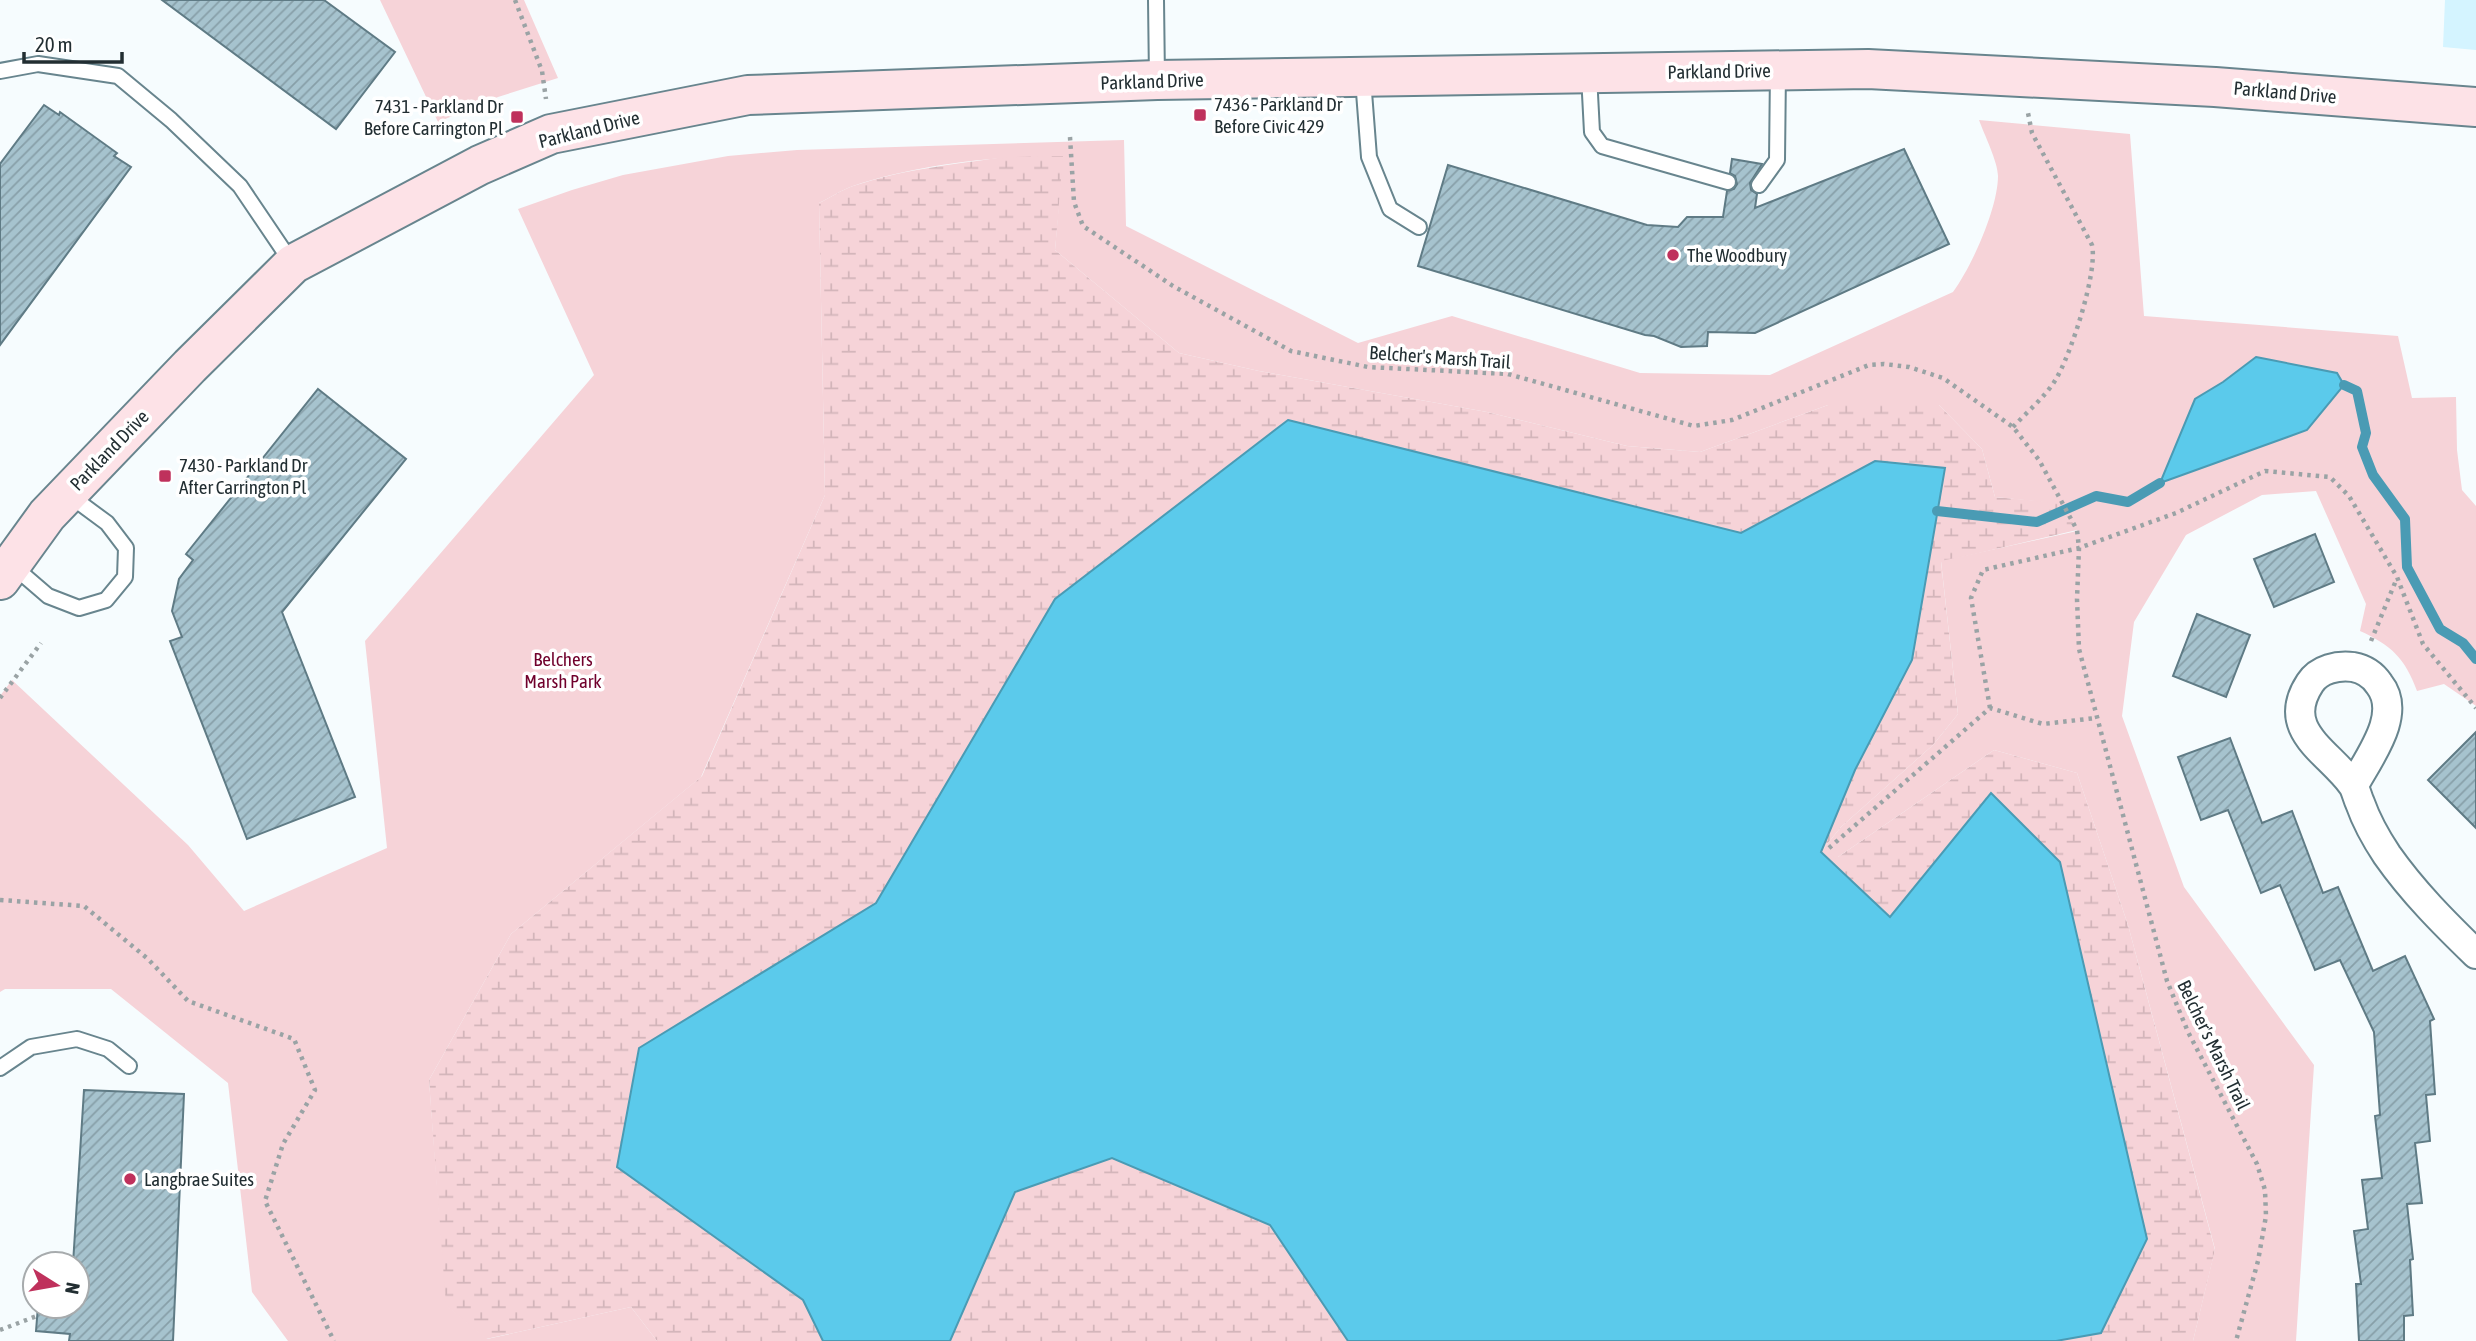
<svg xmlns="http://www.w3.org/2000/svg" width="2476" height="1341" font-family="'Asap Condensed',sans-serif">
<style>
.built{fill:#d4f4ff}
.wetland{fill:url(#wetland-marsh)}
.park{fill:#f6d3d8}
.water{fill:#5bcaeb;stroke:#4a9bb4;stroke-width:2}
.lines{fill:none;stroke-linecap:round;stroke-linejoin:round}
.stream{stroke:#4a9bb4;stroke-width:10}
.building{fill:url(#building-hatch);stroke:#5f7b85;stroke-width:2}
.lane-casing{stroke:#68858e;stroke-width:18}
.street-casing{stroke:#68858e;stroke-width:32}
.secondary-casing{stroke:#68858e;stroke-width:42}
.path{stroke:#9aa3a5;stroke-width:4.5;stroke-dasharray:3.5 5;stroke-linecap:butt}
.lane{stroke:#fff;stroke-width:14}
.street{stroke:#fff;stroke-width:28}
.secondary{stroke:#fde2e7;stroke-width:38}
.poi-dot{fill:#bf315c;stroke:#fff;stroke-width:2.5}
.labels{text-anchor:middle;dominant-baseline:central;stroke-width:7;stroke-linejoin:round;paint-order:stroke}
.street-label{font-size:19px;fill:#222e32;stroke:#fff}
.poi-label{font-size:19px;fill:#222e32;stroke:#fff;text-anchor:start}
.park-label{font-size:19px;fill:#70002c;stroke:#fff}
</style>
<defs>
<pattern id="wetland-marsh" width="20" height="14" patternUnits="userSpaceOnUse" patternTransform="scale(1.75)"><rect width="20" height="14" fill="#f6d3d8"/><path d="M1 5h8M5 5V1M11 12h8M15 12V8" fill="none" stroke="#d3b5ba"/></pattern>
<pattern id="building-hatch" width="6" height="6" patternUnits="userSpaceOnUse" patternTransform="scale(1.75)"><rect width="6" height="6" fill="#a6c3ce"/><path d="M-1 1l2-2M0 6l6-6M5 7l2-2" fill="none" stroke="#879fa8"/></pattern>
</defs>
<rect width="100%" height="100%" fill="#f6fcfe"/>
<path class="built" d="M 2445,0 L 2476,0 L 2476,50 L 2443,47 Z"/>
<g class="wetland">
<path d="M 1019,155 L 1064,156 L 1055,250 L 1179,353 L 1259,371 L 1487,412 L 1627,446 L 1700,452 L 1828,405 L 1939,405 L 1982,449 L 1995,497 L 2063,503 L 2077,530 L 1941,562 L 1958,714 L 1933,745 L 1841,827 L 1824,848 L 1838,857 L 1994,750 L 2077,773 L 2128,925 L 2215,1250 L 2193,1341 L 2056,1341 L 2101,1333 L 1890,917 L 1821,852 L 1855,770 L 1912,660 L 1944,468 L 1875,461 L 1741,533 L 1288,420 L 1055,599 L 876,903 L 639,1048 L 617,1167 L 803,1300 L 823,1341 L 657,1341 L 631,1307 L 486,1339 L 445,1305 L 429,1080 L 511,934 L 702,776 L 825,495 L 819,203 C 830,198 841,190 853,186 C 906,168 964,163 1019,155 Z"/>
<path d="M 1112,1158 L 1270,1225 L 1348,1341 L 950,1341 L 1015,1192 Z"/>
</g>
<g class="park">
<path d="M 380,0 L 524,0 L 558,78 L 498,97 L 438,122 Z"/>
<path d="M 1979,120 L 2130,134 L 2144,316 L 2398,336 L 2412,398 L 2456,397 L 2457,450 L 2462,490 L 2476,506 L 2476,706 L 2444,684 L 2417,691 C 2405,658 2391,645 2360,631 L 2366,604 L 2316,491 L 2262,495 L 2186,535 L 2134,622 L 2122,716 L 2184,887 L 2314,1065 L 2296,1341 L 2193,1341 L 2215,1249 L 2128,925 L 2077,773 L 1994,750 L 1838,857 L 1836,859 L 1824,848 L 1841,827 L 1933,745 L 1958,714 L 1941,561 L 2077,531 L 2063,504 L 1995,497 L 1982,449 L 1939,405 L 1828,405 L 1700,452 L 1627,446 L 1487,412 L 1259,371 L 1179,353 L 1055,250 L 1063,156 C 999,155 914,165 853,186 C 841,190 830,198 819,203 L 825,495 L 701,777 L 511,934 L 429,1080 L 446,1305 L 487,1339 L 631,1307 L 657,1341 L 288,1341 L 252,1292 L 228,1083 L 111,989 L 5,989 L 0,992 L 0,696 L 12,680 L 188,845 L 244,911 L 387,848 L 365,641 L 594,375 L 518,209 L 572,190 L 623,175 L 728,156 L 797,150 L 1124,140 L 1126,226 L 1358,343 L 1452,316 L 1640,373 L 1770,375 L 1953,292 C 1972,266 1998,208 1998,176 C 1998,162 1984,134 1979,120 Z"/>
</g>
<g class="water">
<path d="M 2256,357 L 2337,373 L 2344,385 L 2307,430 L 2160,483 L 2195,399 L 2223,382 Z"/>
<path d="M 1288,420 L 1741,533 L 1875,461 L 1945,468 L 1912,660 L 1855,770 L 1821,852 L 1890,917 L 1991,793 L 2060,862 L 2147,1239 L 2101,1333 L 2056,1341 L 1348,1341 L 1270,1225 L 1112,1158 L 1015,1192 L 950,1341 L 823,1341 L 803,1300 L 617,1167 L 639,1048 L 876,903 L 1055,599 Z"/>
</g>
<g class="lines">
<g class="stream">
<path d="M 2344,385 L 2357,391 L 2366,433 L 2362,447 L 2373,475 L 2405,519 L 2407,567 L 2440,629 L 2463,643 L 2476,659"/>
<path d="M 1937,511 L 2037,522 L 2096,496 L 2128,502 L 2160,483"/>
</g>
</g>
<g class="building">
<path d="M 162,0 L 324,0 L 395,52 L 336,129 Z"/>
<path d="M 44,105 L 59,115 L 60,112 L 117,153 L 114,156 L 131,167 L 0,345 L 0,164 Z"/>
<path d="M 1904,149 L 1949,244 L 1755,333 L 1708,332 L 1707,346 L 1681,347 L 1654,336 L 1645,335 L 1418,266 L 1448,165 L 1647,225 L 1678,227 L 1687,217 L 1723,217 L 1727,191 L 1734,189 L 1737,184 L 1735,176 L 1730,173 L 1732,159 L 1762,164 L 1750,183 L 1751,190 L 1757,194 L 1755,208 Z"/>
<path d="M 318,389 L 406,459 L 282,612 L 355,797 L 247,839 L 170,641 L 182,637 L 172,611 L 179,579 L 193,560 L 186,554 Z"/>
<path d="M 2315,534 L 2334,582 L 2274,607 L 2254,559 Z"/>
<path d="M 2197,614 L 2250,635 L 2226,697 L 2173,676 Z"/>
<path d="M 2476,732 L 2476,828 L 2428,780 Z"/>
<path d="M 2230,738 L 2262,823 L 2292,811 L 2323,893 L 2338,887 L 2373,971 L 2405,956 L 2434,1019 L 2430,1021 L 2435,1094 L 2426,1095 L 2430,1141 L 2415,1143 L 2422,1203 L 2407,1204 L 2413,1259 L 2410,1260 L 2413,1315 L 2404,1316 L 2404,1341 L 2359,1341 L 2356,1284 L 2361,1284 L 2354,1231 L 2368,1229 L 2362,1180 L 2382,1178 L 2375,1116 L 2380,1115 L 2374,1032 L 2340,960 L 2315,970 L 2280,885 L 2261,893 L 2228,810 L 2201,820 L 2178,757 Z"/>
<path d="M 84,1090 L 184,1094 L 173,1341 L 69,1341 L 70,1334 L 36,1331 L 38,1306 L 77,1306 L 77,1264 L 73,1264 Z"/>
</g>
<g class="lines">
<defs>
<g id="lane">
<path d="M 1156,0 L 1157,79"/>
<path d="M 0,71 L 38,64 L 118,76 L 171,120 L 240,186 L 292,263"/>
<path d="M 1589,75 L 1592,132 L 1602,146 L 1728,182"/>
<path d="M 1363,79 L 1369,157 L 1390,209 L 1419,227"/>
<path d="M 1759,185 L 1777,160 L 1778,70"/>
<path d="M 12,565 L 48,596 L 79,608 L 106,600 L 125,577 L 126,548 L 107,523 L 69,495"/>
<path d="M 0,1068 L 31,1047 L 77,1039 L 108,1049 L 129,1066"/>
</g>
<path id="street" d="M 2354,785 C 2369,757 2403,714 2379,684 C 2373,675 2364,669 2353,667 C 2338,665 2319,669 2310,683 C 2279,730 2328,751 2352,784 C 2356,789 2357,797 2360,803 C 2366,820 2377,840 2387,855 C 2413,892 2444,923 2476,954"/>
<path id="secondary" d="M 0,580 L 47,515 L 190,366 L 293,264 L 480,165 L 551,134 L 748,95 L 1157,80 L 1868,69 L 2215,87 L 2476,107"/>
</defs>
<use href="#lane" class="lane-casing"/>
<use href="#street" class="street-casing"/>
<use href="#secondary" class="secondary-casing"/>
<g class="path">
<path d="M 515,0 L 542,71 L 546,99"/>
<path d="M 1070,137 L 1074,202 L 1083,226 L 1173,286 L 1291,351 L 1368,367 L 1508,374 L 1694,426 L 1732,420 L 1869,365 L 1884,364 L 1909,367 L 1943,378 L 2013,427 L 2039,460 L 2077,530 L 2079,548 L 2077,599 L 2079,649 L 2167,981 L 2188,1032 L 2257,1164 L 2265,1190 L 2266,1216 L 2258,1261 L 2236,1341"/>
<path d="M 2013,427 C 2027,412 2046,396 2056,379 C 2071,354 2098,272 2092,245 L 2032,133 L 2028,113"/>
<path d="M 2371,641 L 2397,578"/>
<path d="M 0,698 L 41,643"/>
<path d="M 1990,708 L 1971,598 L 1983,570 L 2079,548 L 2176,513 L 2265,471 L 2330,477 L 2349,496 L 2397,577 L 2423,644 L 2476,708"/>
<path d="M 1829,848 L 1990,708 L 2043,724 L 2096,718"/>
<path d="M 0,900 L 84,906 L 148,959 L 188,1001 L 294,1039 L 315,1090 L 283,1144 L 265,1201 L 334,1341"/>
<path d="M 0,1330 L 37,1316"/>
</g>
<use href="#lane" class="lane"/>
<use href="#street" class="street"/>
<use href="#secondary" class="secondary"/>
</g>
<g class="poi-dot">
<rect x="1193" y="108" width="14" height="14" rx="3.5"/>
<rect x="510" y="110" width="14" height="14" rx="3.5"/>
<circle cx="1673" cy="255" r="7"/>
<rect x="158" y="469" width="14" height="14" rx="3.5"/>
<circle cx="130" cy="1179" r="7"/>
</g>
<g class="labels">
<g class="street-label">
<text transform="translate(1719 71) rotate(-1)">Parkland Drive</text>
<text transform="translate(1152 81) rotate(-2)">Parkland Drive</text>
<text transform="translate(2285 92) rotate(5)">Parkland Drive</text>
<text transform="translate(589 129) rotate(-14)">Parkland Drive</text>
<text transform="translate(1440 357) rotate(4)">Belcher's Marsh Trail</text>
<text transform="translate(109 450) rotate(-46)">Parkland Drive</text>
<text transform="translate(2214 1045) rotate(64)">Belcher's Marsh Trail</text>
</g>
<g class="poi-label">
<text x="1214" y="104">7436 - Parkland Dr<tspan x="1214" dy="22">Before Civic 429</tspan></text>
<text x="503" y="106" text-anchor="end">7431 - Parkland Dr<tspan x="503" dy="22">Before Carrington Pl</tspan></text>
<text x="1687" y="255">The Woodbury</text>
<text x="179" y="465">7430 - Parkland Dr<tspan x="179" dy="22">After Carrington Pl</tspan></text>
<text x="144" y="1179">Langbrae Suites</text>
</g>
<g class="park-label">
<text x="563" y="659">Belchers<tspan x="563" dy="22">Marsh Park</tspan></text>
</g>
</g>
<g transform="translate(56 1285) rotate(101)"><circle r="33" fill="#ffffff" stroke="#a7abad" stroke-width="2"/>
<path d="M0-5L12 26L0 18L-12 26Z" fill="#bf315c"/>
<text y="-10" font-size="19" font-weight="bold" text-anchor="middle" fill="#222e32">N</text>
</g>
<path d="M24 52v10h98v-10" fill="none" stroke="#222e32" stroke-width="3.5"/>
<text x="35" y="52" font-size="21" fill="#222e32" stroke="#ffffff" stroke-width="5" paint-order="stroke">20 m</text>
</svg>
